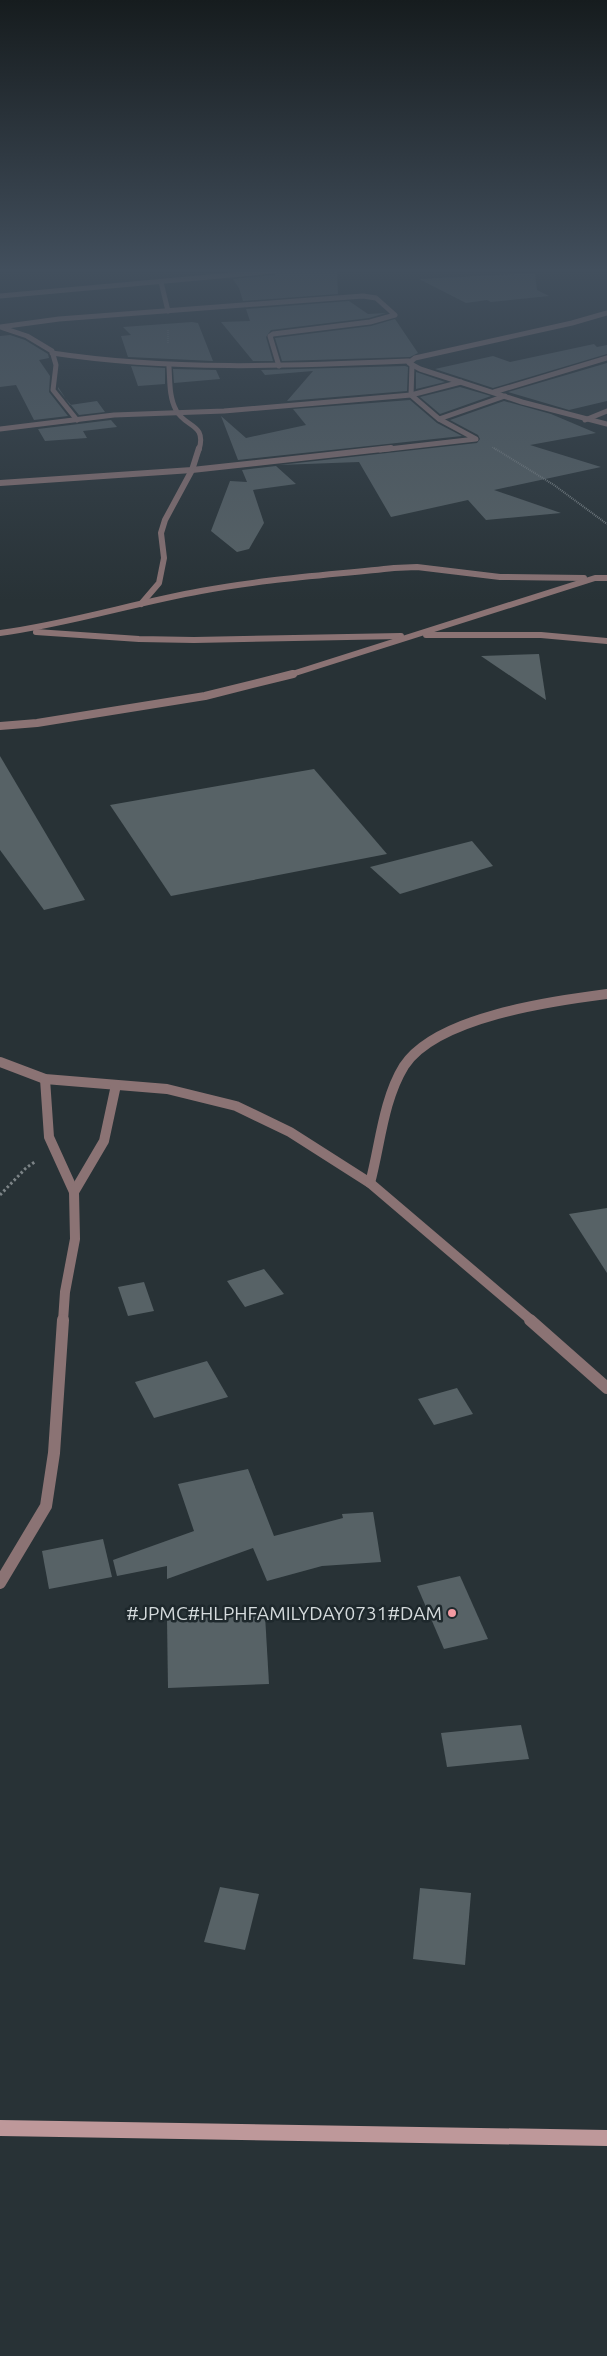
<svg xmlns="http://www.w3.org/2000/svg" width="607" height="2356" font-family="Ubuntu,sans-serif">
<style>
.building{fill:#576266}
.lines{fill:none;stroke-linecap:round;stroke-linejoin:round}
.path-far2{stroke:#7c8487;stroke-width:1;stroke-dasharray:1 1;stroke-linecap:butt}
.path-far1{stroke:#7c8487;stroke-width:2;stroke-dasharray:1 1;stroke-linecap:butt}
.path{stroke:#7c8487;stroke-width:3;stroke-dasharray:2.5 2.5;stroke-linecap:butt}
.street-far4{stroke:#8b7374;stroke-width:5}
.street-far3{stroke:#8b7374;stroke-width:6}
.street-far2{stroke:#8b7374;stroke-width:8}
.street-far1{stroke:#8b7374;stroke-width:10}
.street{stroke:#8b7374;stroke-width:12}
.secondary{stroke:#be989a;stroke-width:16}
.poi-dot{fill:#f49aa2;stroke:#1e282c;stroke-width:2}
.labels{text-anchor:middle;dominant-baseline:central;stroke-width:5;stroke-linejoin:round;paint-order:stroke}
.near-poi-label{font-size:19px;fill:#d5dbdd;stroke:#1e282c;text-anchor:end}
</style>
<rect width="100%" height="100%" fill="#283236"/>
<g class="building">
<path d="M 278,271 L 337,271 L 338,294 L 243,301 L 239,288 L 233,279 L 274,275 Z"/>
<path d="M 535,273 L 537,290 L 549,296 L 491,302 L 487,300 L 466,303 L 419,279 Z"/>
<path d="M 349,301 L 368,314 L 386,313 L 369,318 L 271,330 L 266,337 L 273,361 L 253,361 L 221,322 L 250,321 L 246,309 Z"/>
<path d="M 395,319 L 418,353 L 410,357 L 282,361 L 275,338 L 371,326 Z"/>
<path d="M 192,322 L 198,323 L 213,361 L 128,357 L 121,336 L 131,335 L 123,327 Z"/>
<path d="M 10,335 L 25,340 L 48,354 L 49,358 L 39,360 L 50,376 L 49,392 L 68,416 L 34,420 L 16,385 L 0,387 L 0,336 Z"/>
<path d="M 594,344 L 597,347 L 607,345 L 607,354 L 493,388 L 435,369 L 493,356 L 510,362 Z"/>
<path d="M 607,363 L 607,401 L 569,410 L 508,392 Z"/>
<path d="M 131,366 L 165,368 L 165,384 L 138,386 Z"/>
<path d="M 405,366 L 408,367 L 407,391 L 287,401 L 313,371 L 265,375 L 261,370 Z"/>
<path d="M 173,369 L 216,370 L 220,379 L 174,383 Z"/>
<path d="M 416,372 L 419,373 L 445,382 L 416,389 Z"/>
<path d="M 58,387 L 70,405 L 97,401 L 105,412 L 79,415 L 58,389 Z"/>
<path d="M 460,387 L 491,396 L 440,414 L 420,397 Z"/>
<path d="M 410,400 L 437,423 L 462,436 L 238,460 L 221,416 L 246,438 L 306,425 L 293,409 Z"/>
<path d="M 504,401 L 551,414 L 596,433 L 530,445 L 601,467 L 494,490 L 561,513 L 486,520 L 468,500 L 391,517 L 359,462 L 279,465 L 477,443 L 480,439 L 478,435 L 450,420 Z"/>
<path d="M 111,420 L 117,427 L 83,431 L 87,438 L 45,441 L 38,429 Z"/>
<path d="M 276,466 L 296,484 L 253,490 L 264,523 L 249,549 L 237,552 L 211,531 L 230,481 L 247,482 L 242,470 Z"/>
<path d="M 539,654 L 546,700 L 481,656 Z"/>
<path d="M 0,756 L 85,900 L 44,910 L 0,850 Z"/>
<path d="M 314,769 L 387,854 L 171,896 L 110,805 Z"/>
<path d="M 472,841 L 493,866 L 400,894 L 370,867 Z"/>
<path d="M 607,1208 L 607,1273 L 569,1214 Z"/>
<path d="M 264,1269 L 284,1294 L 245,1307 L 227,1281 Z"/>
<path d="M 144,1282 L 154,1311 L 128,1316 L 118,1287 Z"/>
<path d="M 207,1361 L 228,1397 L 154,1418 L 135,1382 Z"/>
<path d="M 457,1388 L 473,1414 L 434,1425 L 418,1399 Z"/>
<path d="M 248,1469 L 274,1536 L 343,1518 L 342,1514 L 373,1512 L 381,1562 L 322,1566 L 267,1581 L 253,1548 L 167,1579 L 167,1566 L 117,1576 L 113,1560 L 194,1531 L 178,1484 Z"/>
<path d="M 103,1539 L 112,1577 L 49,1589 L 42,1551 Z"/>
<path d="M 460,1576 L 488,1639 L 444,1649 L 417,1586 Z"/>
<path d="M 265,1615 L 269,1684 L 168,1688 L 167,1619 Z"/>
<path d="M 521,1725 L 529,1759 L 447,1767 L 441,1733 Z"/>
<path d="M 220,1887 L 259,1894 L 245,1950 L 204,1942 Z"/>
<path d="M 420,1888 L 471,1893 L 465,1965 L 413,1959 Z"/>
</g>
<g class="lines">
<g class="path-far2">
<path d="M 168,330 L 168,344"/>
<path d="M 492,447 L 496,450"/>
</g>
<path class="path-far1" d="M 494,448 L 554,485 L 607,524"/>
<path class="path" d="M 0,1195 L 26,1168 L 36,1161"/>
<g class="street-far4">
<path d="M 161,282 L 168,311"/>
<path d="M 0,296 L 274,271"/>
<path d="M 607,313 L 572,323 L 415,358 L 409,363 L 420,369 L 522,402 L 607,424"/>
<path d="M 0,327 L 59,319 L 363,296 L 376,298 L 395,315 L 370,322 L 273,334 L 270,336 L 279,366"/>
<path d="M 3,328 L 27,336 L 52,351 L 56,365 L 53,390 L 77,420"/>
<path d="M 52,353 C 171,371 289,366 409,361"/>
<path d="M 169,367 C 170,381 169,397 176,410 C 185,428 207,423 199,450"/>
<path d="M 494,392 L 607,358"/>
<path d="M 439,419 L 505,396"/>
<path d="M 585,420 L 607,411"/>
<path d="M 0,429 L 114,415 L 224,411 L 411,395 L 461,382"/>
<path d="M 380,450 L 476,439 L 439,419 L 411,395 L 412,365"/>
</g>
<g class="street-far3">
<path d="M 0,483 L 192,470 L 391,448"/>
<path d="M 141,604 L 159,583 L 164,558 L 161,533 L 165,520 L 192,470 L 199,448"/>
<path d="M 36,632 L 139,639 L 194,640 L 401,636"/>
<path d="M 0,633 C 68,624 134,603 201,591 C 265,579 330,575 394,568 L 417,567 L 500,577 L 584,578"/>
<path d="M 426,635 L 541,635 L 607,641"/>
<path d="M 289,675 L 595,578 L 607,578"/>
</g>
<path class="street-far2" d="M 0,726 L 37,723 L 205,696 L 293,674"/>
<g class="street-far1">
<path d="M 0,1062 L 45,1079 L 167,1089 L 236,1106 L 290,1132 L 370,1183 L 532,1321"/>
<path d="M 45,1079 L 49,1137 L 74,1192"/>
<path d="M 370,1183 C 380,1146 383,1100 404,1066 C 436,1017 552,1001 607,994"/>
<path d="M 63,1321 L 65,1292 L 75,1239 L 74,1192 L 104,1141 L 116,1085"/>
</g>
<g class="street">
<path d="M 530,1320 L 607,1388"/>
<path d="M 0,1583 L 46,1506 L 54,1453 L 63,1320"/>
</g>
<path class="secondary" d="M 0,2128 L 607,2138"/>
</g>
<linearGradient id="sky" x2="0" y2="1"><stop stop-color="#161c1e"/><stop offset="0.45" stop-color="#424f5d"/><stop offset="1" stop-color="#424f5d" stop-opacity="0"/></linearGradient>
<rect width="607" height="601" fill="url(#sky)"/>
<circle class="poi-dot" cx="452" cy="1613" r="5"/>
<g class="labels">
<g class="near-poi-label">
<text x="442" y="1613">#JPMC#HLPHFAMILYDAY0731#DAM</text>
</g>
</g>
</svg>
